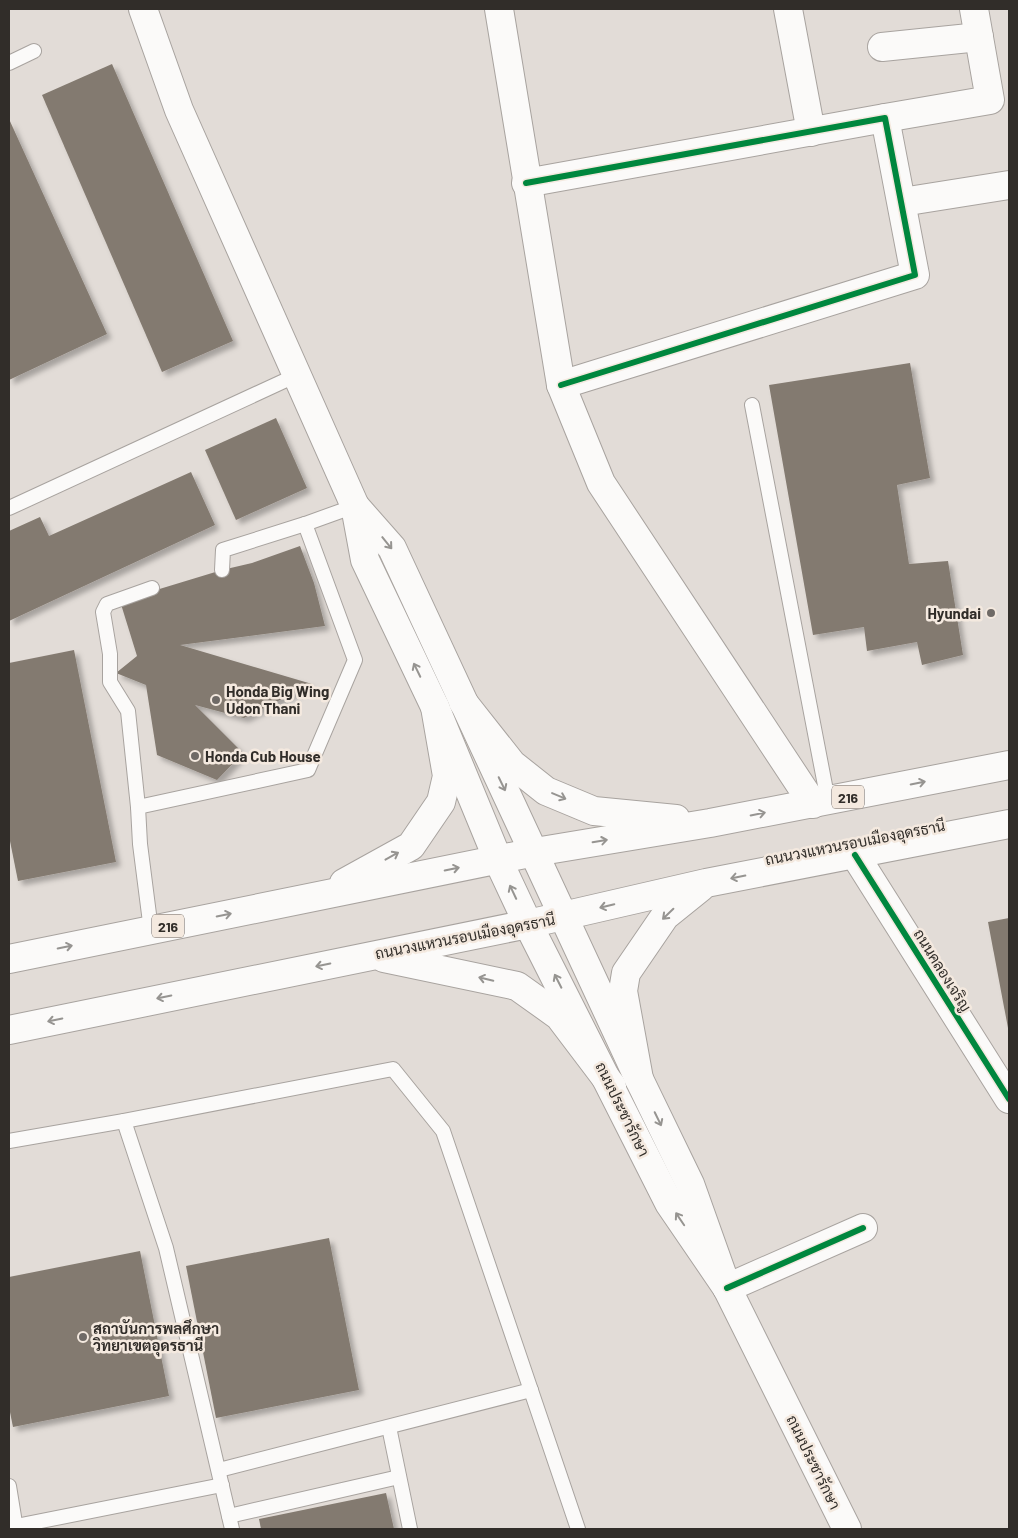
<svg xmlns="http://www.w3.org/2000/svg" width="1018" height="1538" font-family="Barlow,Sarabun,sans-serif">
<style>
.building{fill:#837a70;filter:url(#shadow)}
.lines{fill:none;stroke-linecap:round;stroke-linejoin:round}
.lane-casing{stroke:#a8a39f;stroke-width:16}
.street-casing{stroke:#a8a39f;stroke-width:30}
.secondary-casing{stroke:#a8a39f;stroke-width:30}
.primary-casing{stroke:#a8a39f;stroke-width:30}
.lane{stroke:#fbfaf9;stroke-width:14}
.street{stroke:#fbfaf9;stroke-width:28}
.secondary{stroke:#fbfaf9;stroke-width:28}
.primary{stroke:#fbfaf9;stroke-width:28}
.cycleway-casing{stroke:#f4e9df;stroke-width:9}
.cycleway{stroke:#00873e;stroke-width:6}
.oneway{stroke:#969491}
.poi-dot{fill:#6f6a66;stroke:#f4e9df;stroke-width:2}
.labels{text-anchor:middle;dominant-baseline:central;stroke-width:5;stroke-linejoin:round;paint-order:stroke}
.shield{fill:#f4e9df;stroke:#6c6560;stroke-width:1}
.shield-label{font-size:14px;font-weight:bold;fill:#312d29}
.poi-label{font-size:15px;font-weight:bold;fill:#312d29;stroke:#f4e9df;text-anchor:start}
.street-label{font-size:15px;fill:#312d29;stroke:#f4e9df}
</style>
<defs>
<filter id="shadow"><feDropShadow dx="4.5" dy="4.5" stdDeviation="2.5" flood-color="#0004"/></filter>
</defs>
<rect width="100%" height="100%" fill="#e2dcd7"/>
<g class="building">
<path d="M 112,64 L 233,341 L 162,372 L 42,95 Z"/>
<path d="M 9,119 L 107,334 L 9,380 Z"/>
<path d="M 910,363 L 930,478 L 897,485 L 909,564 L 948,561 L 963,655 L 922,665 L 917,642 L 867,651 L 864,627 L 813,635 L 769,385 Z"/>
<path d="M 276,418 L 307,488 L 236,520 L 205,450 Z"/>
<path d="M 191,472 L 215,525 L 9,621 L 9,531 L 40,517 L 49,536 Z"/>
<path d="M 300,546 L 314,583 L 325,626 L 180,645 L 312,684 L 244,718 L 195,705 L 243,753 L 217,780 L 157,755 L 146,685 L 116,673 L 137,656 L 120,601 L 222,570 L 252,563 Z"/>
<path d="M 74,650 L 116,862 L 18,881 L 9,836 L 9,663 Z"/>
<path d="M 1009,918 L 1009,1028 L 1008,1028 L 988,922 Z"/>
<path d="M 329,1238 L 359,1390 L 216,1418 L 186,1266 Z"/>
<path d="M 140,1251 L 169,1396 L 13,1427 L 9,1407 L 9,1277 Z"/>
<path d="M 386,1493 L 394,1529 L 261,1529 L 259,1519 Z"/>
</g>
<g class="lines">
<defs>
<g id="lane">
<path d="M 9,63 L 34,51"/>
<path d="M 752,405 L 828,801"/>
<path d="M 9,508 L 297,375"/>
<path d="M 222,570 L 223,550 L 305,524"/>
<path d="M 138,807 L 128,711 L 110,682 L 110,654 L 103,612 L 107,604 L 152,588"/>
<path d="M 151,930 L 140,844 L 138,807 L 308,770 L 355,660 L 305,524 L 355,506"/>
<path d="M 124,1121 L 166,1248 L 232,1529"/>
<path d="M 9,1141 L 124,1121 L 393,1069 L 443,1131 L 578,1529"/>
<path d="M 389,1427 L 410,1529"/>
<path d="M 219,1470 L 531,1390"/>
<path d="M 9,1486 L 16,1529"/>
<path d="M 229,1516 L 399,1477"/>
<path d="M 16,1526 L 222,1485"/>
</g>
<g id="street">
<path d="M 499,9 L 561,385 L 601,483 L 813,804"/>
<path d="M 788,9 L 811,132"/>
<path d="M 882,47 L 979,37"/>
<path d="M 885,118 L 990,100 L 974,9"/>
<path d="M 526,183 L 885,118 L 915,275 L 561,385"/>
<path d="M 902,202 L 1009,185"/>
<path d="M 855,855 L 1009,1099"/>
<path d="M 727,1288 L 863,1228"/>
</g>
<g id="secondary">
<path d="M 143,9 L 179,110 L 355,506 L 365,560 L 435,707 L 498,860 L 528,924 L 669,1203 L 727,1288"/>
<path d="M 355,506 L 392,548 L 639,1079 L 690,1184 L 727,1288 L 847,1529"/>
</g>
<g id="primary">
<path d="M 463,702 L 512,764 L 546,791 L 594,811 L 676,819"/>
<path d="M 344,883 L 411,846 L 441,802 L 447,776 L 435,707"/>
<path d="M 384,958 L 517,986 L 559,1016 L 612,1086"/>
<path d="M 9,959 L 535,852 L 710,823 L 1009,765"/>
<path d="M 9,1030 L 528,924 L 706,883 L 1009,824"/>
<path d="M 639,1079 L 623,991 L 626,973 L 665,916 L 701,887"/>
</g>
</defs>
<use href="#lane" class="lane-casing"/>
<use href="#street" class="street-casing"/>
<use href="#secondary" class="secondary-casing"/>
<use href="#primary" class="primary-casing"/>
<use href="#lane" class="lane"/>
<use href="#street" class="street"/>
<use href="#secondary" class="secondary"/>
<use href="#primary" class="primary"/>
<defs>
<g id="cycleway">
<path d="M 526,183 L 885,118 L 915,275 L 561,385"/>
<path d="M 855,855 L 1009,1099"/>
<path d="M 727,1288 L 863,1228"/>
</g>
</defs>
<use href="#cycleway" class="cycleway-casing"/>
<use href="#cycleway" class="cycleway"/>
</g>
<defs><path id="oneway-shaft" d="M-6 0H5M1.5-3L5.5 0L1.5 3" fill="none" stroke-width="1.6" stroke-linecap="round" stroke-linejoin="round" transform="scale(1.25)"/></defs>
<g class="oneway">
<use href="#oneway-shaft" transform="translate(387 543) rotate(51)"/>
<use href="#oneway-shaft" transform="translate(417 670) rotate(-116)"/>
<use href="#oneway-shaft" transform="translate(918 783) rotate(-11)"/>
<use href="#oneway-shaft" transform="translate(502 784) rotate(64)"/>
<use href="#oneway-shaft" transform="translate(559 796) rotate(23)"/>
<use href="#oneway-shaft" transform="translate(758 814) rotate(-11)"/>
<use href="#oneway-shaft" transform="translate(600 841) rotate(-9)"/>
<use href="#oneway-shaft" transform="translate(392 856) rotate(-29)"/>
<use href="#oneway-shaft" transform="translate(452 869) rotate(-12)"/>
<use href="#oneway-shaft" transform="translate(738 877) rotate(169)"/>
<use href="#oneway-shaft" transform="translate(513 892) rotate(-115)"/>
<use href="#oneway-shaft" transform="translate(607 906) rotate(167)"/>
<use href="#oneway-shaft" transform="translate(668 914) rotate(136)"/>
<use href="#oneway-shaft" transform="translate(224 915) rotate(-11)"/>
<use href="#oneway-shaft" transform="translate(65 947) rotate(-12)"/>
<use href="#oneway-shaft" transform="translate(323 965) rotate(168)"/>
<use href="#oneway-shaft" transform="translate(486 979) rotate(-167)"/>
<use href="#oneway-shaft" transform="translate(558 981) rotate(-117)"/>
<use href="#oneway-shaft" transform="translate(164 997) rotate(168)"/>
<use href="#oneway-shaft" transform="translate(55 1020) rotate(168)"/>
<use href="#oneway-shaft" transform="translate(658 1119) rotate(64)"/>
<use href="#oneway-shaft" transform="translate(680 1219) rotate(-124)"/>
</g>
<g class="poi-dot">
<circle cx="991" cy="613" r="5"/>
<circle cx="216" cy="700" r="5"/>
<circle cx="195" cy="756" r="5"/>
<circle cx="83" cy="1337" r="5"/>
</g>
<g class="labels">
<g class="shield">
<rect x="832" y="785.5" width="32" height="23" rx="4"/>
<rect x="152" y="914.5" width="32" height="23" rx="4"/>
</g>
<g class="shield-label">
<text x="848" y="797">216</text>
<text x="168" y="926">216</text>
</g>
<g class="poi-label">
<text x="981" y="613" text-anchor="end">Hyundai</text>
<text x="226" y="691">Honda Big Wing<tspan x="226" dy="17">Udon Thani</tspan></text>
<text x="205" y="756">Honda Cub House</text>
<text x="93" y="1328">สถาบันการพลศึกษา<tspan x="93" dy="17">วิทยาเขตอุดรธานี</tspan></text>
</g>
<g class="street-label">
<text transform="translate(855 842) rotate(-11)">ถนนวงแหวนรอบเมืองอุดรธานี</text>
<text transform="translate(465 936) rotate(-11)">ถนนวงแหวนรอบเมืองอุดรธานี</text>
<text transform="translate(943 970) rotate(58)">ถนนคลองเจริญ</text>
<text transform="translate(623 1109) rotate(64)">ถนนประชารักษา</text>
<text transform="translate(814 1462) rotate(64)">ถนนประชารักษา</text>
</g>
</g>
<rect width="1018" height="1538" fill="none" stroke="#312d29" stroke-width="20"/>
</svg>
